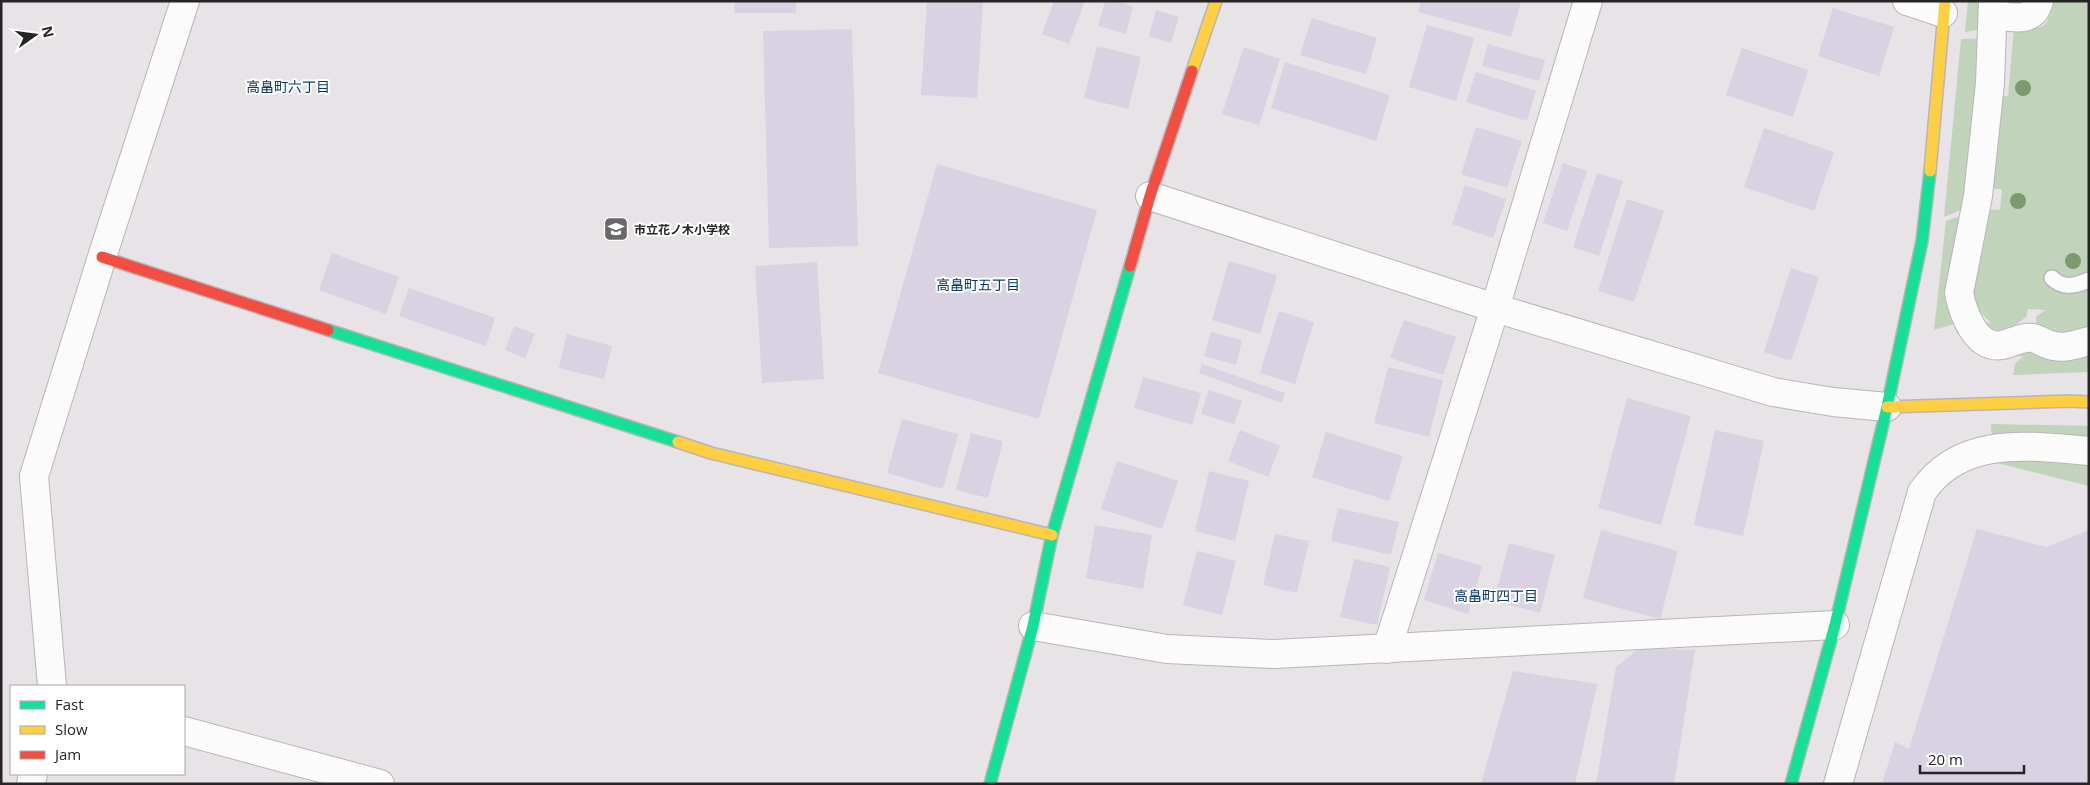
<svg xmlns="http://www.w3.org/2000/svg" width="2090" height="785" font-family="'Open Sans','Noto Sans JP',sans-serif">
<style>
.green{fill:#c1d4bb;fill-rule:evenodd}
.building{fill:#d9d2e2}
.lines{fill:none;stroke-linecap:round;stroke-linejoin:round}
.lane-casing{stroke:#b8b5b8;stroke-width:18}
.street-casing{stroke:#b8b5b8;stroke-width:30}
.fast-casing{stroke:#b8b5b8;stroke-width:14}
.slow-casing{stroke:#b8b5b8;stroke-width:14}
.jam-casing{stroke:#b8b5b8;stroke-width:14}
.lane{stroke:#fbfbfb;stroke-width:15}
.street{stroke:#fbfbfb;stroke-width:28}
.fast{stroke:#16e098;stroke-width:11}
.slow{stroke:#ffcf43;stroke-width:11}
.jam{stroke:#f24e42;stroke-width:11}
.tree{fill:#7c9a6f}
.labels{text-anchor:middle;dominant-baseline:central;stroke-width:4;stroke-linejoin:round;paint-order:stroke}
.poi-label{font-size:12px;font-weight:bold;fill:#262426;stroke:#fff;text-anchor:start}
.neighbourhood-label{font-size:14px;fill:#0c3c60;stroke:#fff}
</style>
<rect width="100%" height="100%" fill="#e7e3e7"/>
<g class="green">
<path d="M 1968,1 L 2046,1 L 2041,19 L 1965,32 Z"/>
<path d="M 2054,1 L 2089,1 L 2089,327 L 2069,331 L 2089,333 L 2089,372 L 2013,375 L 2015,364 L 2023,356 L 1982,355 L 1956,332 L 1978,322 L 1991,323 L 1976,308 L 1975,318 L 1934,330 L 1946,221 L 1981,209 L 2000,210 L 2002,189 L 1995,189 L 1991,186 L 2002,96 L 2008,96 L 2014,27 C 2043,29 2046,32 2054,1 ZM 2028,309 L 2045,310 L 2036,317 L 2036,323 L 2041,329 L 2014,326 L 2026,317 Z"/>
<path d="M 1997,38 L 1986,199 L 1944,217 L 1961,39 Z"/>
<path d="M 1991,424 L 2089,426 L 2089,486 L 1993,462 Z"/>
</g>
<g class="building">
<path d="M 735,1 L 796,1 L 796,13 L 734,13 Z"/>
<path d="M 927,1 L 983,1 L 977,98 L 921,95 Z"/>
<path d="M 1054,1 L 1085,1 L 1069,44 L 1042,34 Z"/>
<path d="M 1105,1 L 1117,1 L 1133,6 L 1126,34 L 1098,26 Z"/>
<path d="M 1421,1 L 1521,1 L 1511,37 L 1418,12 Z"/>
<path d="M 1833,8 L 1894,27 L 1879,76 L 1818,56 Z"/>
<path d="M 1156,10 L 1179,17 L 1171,43 L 1149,36 Z"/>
<path d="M 1312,18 L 1377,38 L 1366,74 L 1300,55 Z"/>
<path d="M 1427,25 L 1474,38 L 1456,101 L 1409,87 Z"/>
<path d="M 852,29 L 858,246 L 769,248 L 763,31 Z"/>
<path d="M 1488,44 L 1545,60 L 1539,81 L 1482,66 Z"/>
<path d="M 1097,46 L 1141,57 L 1128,109 L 1084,98 Z"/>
<path d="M 1244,47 L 1280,59 L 1259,125 L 1222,114 Z"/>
<path d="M 1742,48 L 1808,70 L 1793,117 L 1726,95 Z"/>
<path d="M 1285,62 L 1390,95 L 1376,141 L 1271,108 Z"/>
<path d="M 1476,72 L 1536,91 L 1527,121 L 1466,102 Z"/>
<path d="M 1476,127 L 1522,141 L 1507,188 L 1461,174 Z"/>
<path d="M 1764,128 L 1834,152 L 1814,211 L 1744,187 Z"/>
<path d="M 1563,163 L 1587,171 L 1567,231 L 1543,223 Z"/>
<path d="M 937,164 L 1097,210 L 1039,419 L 878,373 Z"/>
<path d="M 1597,173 L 1623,181 L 1599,256 L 1573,247 Z"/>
<path d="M 1465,185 L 1506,199 L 1493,238 L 1452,224 Z"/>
<path d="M 1627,199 L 1664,211 L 1634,302 L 1598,291 Z"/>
<path d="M 332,253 L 399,277 L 386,314 L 319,290 Z"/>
<path d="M 1229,261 L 1277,275 L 1260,334 L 1212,320 Z"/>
<path d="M 817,262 L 824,379 L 762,383 L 755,266 Z"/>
<path d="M 1791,268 L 1819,277 L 1791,361 L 1764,352 Z"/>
<path d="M 409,288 L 495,318 L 486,346 L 399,316 Z"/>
<path d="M 1279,311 L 1314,322 L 1295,384 L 1260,373 Z"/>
<path d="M 1404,320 L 1456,337 L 1443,375 L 1390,358 Z"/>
<path d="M 514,326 L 535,334 L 525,358 L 505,350 Z"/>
<path d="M 1211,332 L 1242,340 L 1236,365 L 1204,356 Z"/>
<path d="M 567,334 L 612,346 L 604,379 L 559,368 Z"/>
<path d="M 1202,364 L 1285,393 L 1282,403 L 1199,373 Z"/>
<path d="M 1388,367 L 1443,380 L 1429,437 L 1374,423 Z"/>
<path d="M 1143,377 L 1201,393 L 1192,425 L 1134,408 Z"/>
<path d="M 1209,390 L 1242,401 L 1234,424 L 1201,414 Z"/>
<path d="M 1627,398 L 1691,416 L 1661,525 L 1598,508 Z"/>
<path d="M 902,419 L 958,434 L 943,489 L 887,473 Z"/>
<path d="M 1240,430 L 1280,446 L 1268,477 L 1228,461 Z"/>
<path d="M 1715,430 L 1764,441 L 1743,536 L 1694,525 Z"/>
<path d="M 1326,432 L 1403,456 L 1389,501 L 1312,477 Z"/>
<path d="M 971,433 L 1003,441 L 988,498 L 956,490 Z"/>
<path d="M 1117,461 L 1178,481 L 1162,529 L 1101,509 Z"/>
<path d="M 1209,471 L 1249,481 L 1235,541 L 1195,531 Z"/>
<path d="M 1338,508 L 1399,522 L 1391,555 L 1331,541 Z"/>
<path d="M 1095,525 L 1152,535 L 1143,589 L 1086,578 Z"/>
<path d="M 1977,529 L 2047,547 L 2089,530 L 2089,784 L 1882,784 L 1895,742 L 1909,749 Z"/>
<path d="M 1601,530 L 1678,551 L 1660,619 L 1583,598 Z"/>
<path d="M 1275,534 L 1309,541 L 1297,593 L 1263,585 Z"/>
<path d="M 1509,543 L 1555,555 L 1540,613 L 1494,601 Z"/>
<path d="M 1197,551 L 1236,561 L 1222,615 L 1183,605 Z"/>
<path d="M 1438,553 L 1482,566 L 1468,614 L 1424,600 Z"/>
<path d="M 1354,559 L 1390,567 L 1377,625 L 1340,617 Z"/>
<path d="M 1640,648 L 1695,650 L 1674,784 L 1596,784 L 1616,667 Z"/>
<path d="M 1513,671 L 1597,684 L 1575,784 L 1481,784 Z"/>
</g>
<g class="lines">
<defs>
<path id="lane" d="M 2052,278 C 2063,289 2075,286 2089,280"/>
<g id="street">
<path d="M 1907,1 L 1943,13"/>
<path d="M 1993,1 L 1990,83 L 1978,196 L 1959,293 C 1963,313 1976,350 2002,345 C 2013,343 2022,336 2033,338 C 2038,339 2042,342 2047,344 C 2062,350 2074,345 2089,341"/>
<path d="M 1993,15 C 2012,17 2033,24 2039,1"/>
<path d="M 1150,196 L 1495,308 L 1773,392 L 1833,402 L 1887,407"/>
<path d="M 1033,626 L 1167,649 L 1274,654 L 1835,625"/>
<path d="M 1387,649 L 1495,308 L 1588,1"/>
<path d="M 52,686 L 34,476 L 102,257 L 185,1"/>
<path d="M 184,731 L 380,784"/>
<path d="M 31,784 L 33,774"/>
<path d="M 1838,784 L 1922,492 C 1961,435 2029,446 2089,451"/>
</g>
<g id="fast">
<path d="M 328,330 L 678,442"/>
<path d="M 990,784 L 1033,626 L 1052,535 L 1130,266"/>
<path d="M 1791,784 L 1835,625 L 1887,407 L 1922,241 L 1930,171"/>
</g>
<g id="slow">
<path d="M 1192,71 L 1216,1"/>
<path d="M 1930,171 L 1945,1"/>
<path d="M 1887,407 L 2069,401 L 2089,402"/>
<path d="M 678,442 L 711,453 L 1052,535"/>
</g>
<g id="jam">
<path d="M 102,257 L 328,330"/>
<path d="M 1130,266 L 1150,196 L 1192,71"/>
</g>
</defs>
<use href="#lane" class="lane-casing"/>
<use href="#street" class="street-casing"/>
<use href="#fast" class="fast-casing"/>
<use href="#slow" class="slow-casing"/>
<use href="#jam" class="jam-casing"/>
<use href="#lane" class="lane"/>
<use href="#street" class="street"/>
<use href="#fast" class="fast"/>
<use href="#slow" class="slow"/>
<use href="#jam" class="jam"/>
</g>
<g class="tree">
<circle cx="2023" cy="88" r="8"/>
<circle cx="2018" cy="201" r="8"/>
<circle cx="2073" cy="261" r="8"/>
</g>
<defs>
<symbol id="school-square" viewBox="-11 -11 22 22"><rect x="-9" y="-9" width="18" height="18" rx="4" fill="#6a676a" stroke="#fff"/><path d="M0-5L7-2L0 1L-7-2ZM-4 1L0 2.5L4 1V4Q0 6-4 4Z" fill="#fff"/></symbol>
</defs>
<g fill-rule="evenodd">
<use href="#school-square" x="602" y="215" width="28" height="28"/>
</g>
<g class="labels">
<g class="poi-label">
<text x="634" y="229">市立花ノ木小学校</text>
</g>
<g class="neighbourhood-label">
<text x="288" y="86">高畠町六丁目</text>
<text x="978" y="284">高畠町五丁目</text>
<text x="1496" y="595">高畠町四丁目</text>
</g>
</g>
<rect width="2090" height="785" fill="none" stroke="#262426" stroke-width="5"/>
<rect x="10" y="685" width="175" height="90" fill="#ffffff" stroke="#a8a7a8"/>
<rect x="20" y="701" width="25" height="8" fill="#16e098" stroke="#a8a7a8"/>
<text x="55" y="710" font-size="15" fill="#262426">Fast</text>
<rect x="20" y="726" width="25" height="8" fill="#ffcf43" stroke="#a8a7a8"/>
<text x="55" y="735" font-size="15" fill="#262426">Slow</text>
<rect x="20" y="751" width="25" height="8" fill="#f24e42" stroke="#a8a7a8"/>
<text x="55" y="760" font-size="15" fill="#262426">Jam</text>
<g transform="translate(35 35) rotate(76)" stroke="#ffffff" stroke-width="4" paint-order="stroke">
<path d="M0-4L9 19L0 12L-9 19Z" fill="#262426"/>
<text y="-8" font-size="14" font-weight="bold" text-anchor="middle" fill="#262426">N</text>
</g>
<path d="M1920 765v8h104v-8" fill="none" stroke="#262426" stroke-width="2.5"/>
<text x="1928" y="765" font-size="15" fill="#262426" stroke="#ffffff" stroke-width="4" paint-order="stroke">20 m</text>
</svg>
